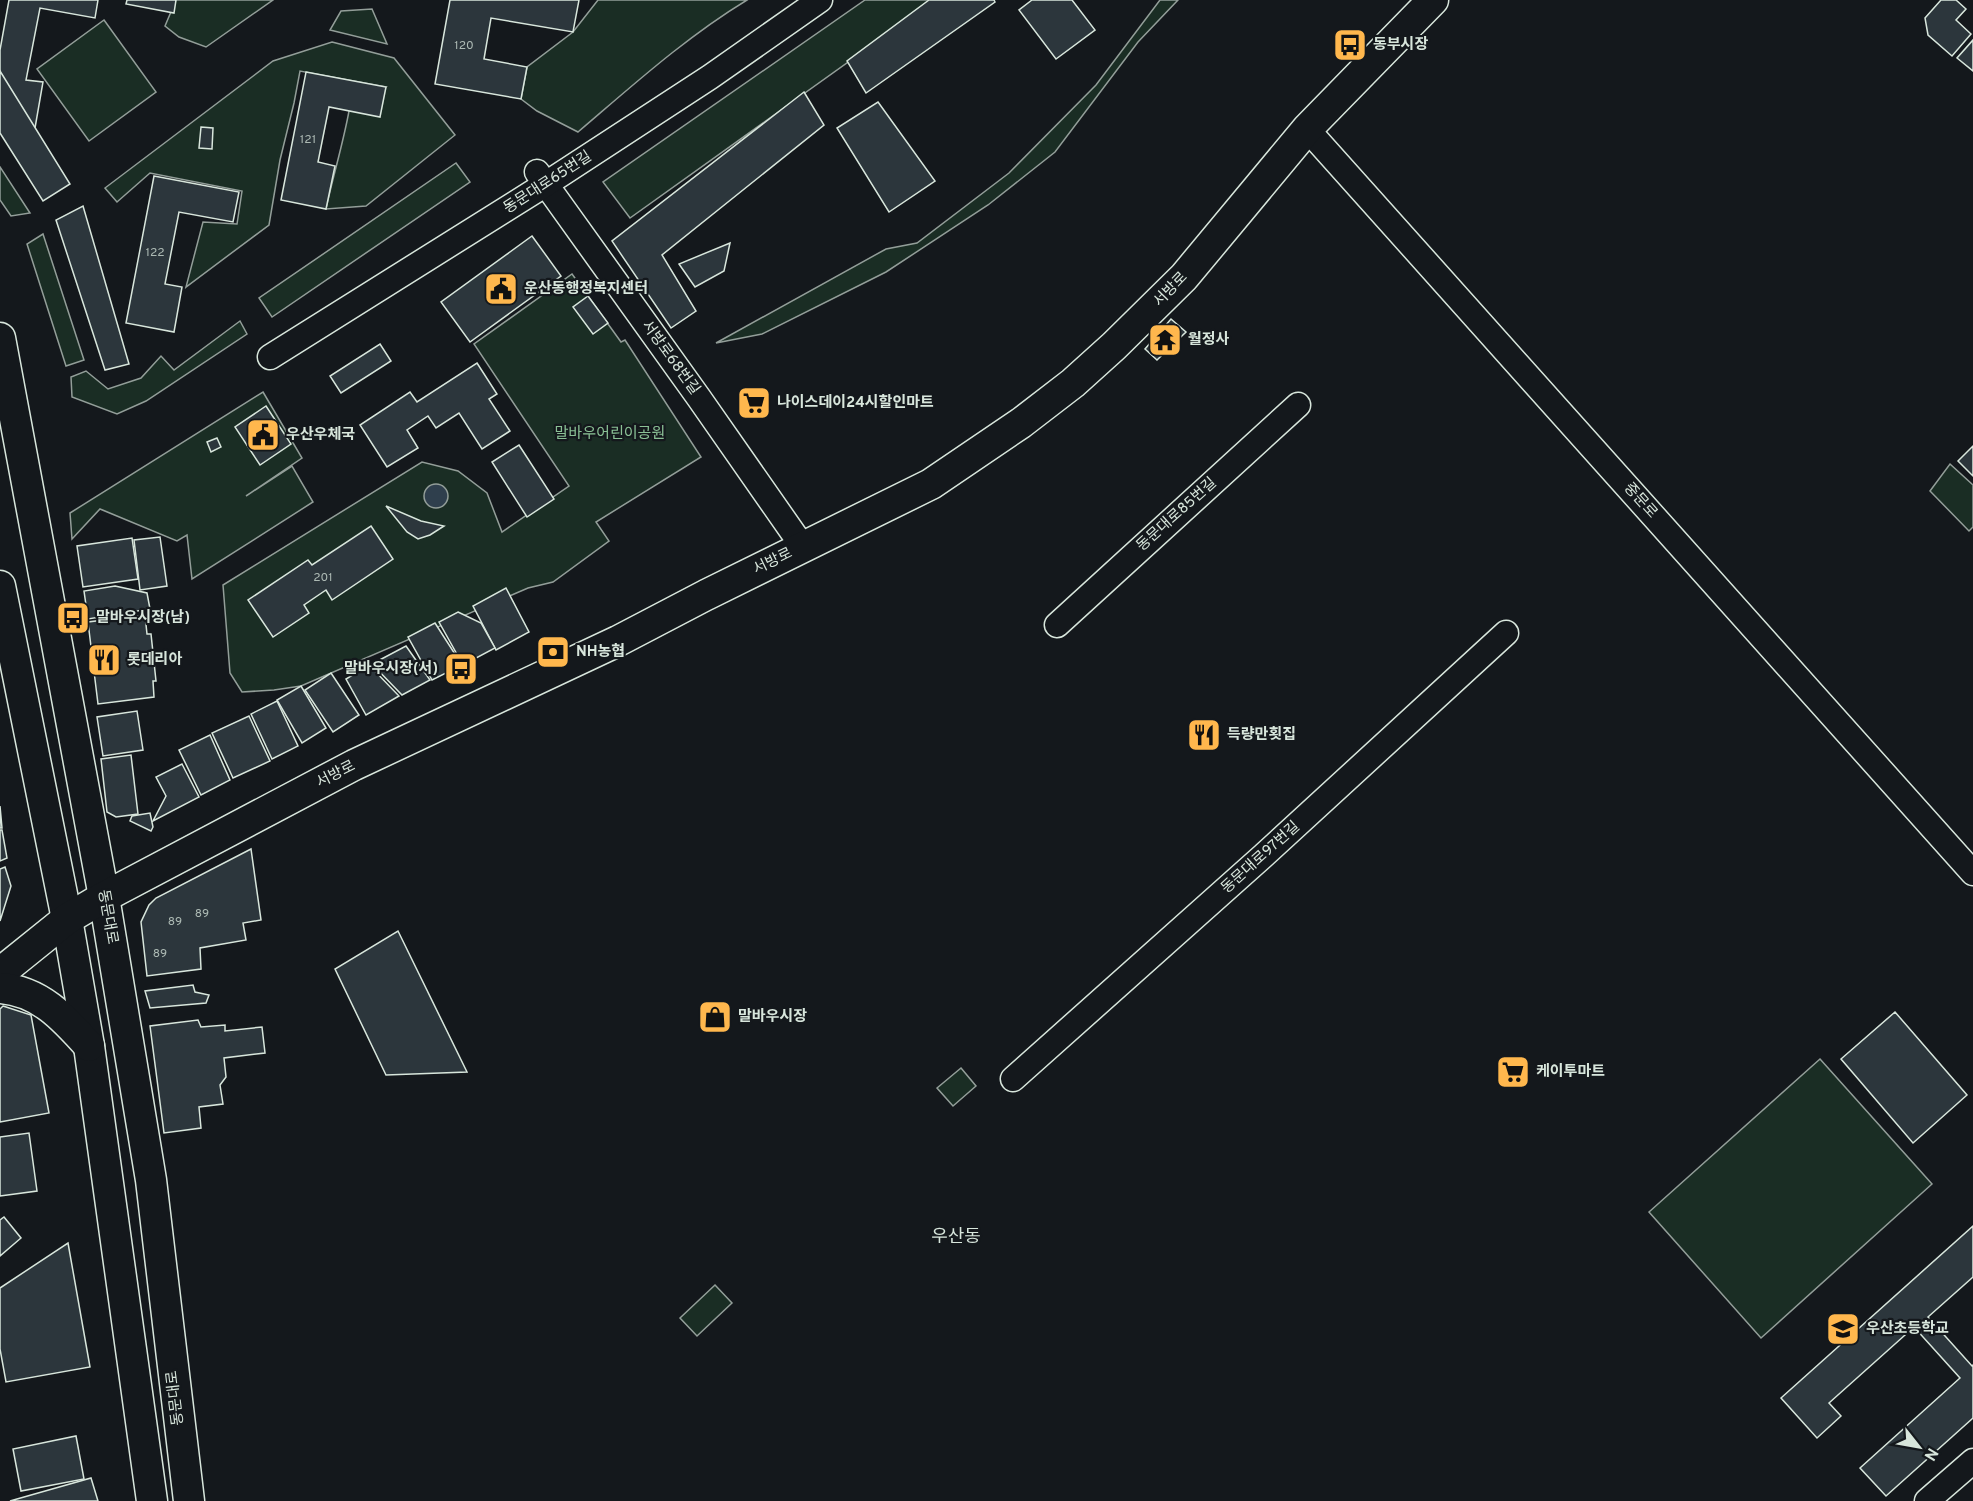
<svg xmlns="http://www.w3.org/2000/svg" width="1973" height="1501" font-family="Overpass,'Noto Sans KR',sans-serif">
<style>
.green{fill:#1a2d24;stroke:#939e99;stroke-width:1.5}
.water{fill:#2f3f4d;stroke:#939e99;stroke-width:1.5}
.building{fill:#2c363c;stroke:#d8e6dc;stroke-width:1.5}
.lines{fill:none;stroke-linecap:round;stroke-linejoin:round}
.minor-casing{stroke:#d8e6dc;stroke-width:27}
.major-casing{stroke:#d8e6dc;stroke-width:33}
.minor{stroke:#14181c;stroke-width:24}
.major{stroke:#14181c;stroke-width:30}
.labels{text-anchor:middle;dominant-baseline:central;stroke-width:4.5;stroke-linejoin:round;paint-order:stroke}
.number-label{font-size:12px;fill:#adbab4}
.poi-label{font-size:15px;font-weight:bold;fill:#d8e6dc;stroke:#14181c;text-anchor:start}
.street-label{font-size:15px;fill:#d8e6dc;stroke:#14181c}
.park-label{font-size:15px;fill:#8ac095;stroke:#14181c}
.quarter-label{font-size:18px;fill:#d8e6dc;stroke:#14181c}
</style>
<rect width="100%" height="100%" fill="#14181c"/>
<g class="green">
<path d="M 176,0 L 273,0 L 206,47 L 179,37 L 165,26 Z"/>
<path d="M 598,0 L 747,0 C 686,37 632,86 578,132 L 537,111 L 521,99 L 527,67 L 573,32 Z"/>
<path d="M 865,0 L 935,0 L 630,218 L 603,182 Z"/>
<path d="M 1160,0 L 1178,0 L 1138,42 L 1055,152 L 988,205 L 886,272 L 762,334 L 716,343 L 886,249 L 917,243 L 1009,173 L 1096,85 Z"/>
<path d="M 372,9 L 387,44 L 330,30 L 341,11 Z"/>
<path d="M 104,20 L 156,92 L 89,141 L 37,69 Z"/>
<path d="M 332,42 L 394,58 L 455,135 L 366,206 L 326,209 C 333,176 343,144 349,111 L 386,87 L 300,71 L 294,103 L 280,160 L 269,225 L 186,287 L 203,222 L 237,224 L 242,191 L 150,173 L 117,202 L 105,188 L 273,61 Z"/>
<path d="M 456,163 L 470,182 L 272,317 L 259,298 Z"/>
<path d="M 0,167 L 30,213 L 11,216 L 0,200 Z"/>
<path d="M 43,234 L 84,360 L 66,366 L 27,244 Z"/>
<path d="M 572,274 L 621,342 L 625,340 L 701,457 L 596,522 L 609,541 L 553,582 L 528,588 L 301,686 L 274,690 L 242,692 L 230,673 L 223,585 L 422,462 L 458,471 L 487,493 L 502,532 L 569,486 L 474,344 Z"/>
<path d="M 240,321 L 247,334 L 146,401 L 117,414 L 72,397 L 71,377 L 86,371 L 108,389 L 141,378 L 161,356 L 174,370 Z"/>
<path d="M 263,392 L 302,458 L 246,496 L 292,466 L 313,502 L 192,579 L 187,535 L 177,541 L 100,509 L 72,539 L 70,513 Z"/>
<path d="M 1950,464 L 1973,485 L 1973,527 L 1969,531 L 1930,491 Z"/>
<path d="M 1820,1059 L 1932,1184 L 1761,1338 L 1649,1212 Z"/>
<path d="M 961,1068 L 976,1086 L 953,1106 L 937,1088 Z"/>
<path d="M 715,1285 L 732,1303 L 697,1336 L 680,1318 Z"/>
</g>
<circle class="water" cx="436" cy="496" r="12"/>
<g class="building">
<path d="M 9,0 L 98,0 L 95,18 L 40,8 L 26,80 L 43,82 L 35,128 L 0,121 L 0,50 Z"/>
<path d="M 127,0 L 176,0 L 174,13 L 126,4 Z"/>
<path d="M 450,0 L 579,0 L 573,32 L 491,18 L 484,59 L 527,67 L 521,99 L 435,84 Z"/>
<path d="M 929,0 L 994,0 L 995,2 L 866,93 L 847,61 Z"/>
<path d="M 1032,0 L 1072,0 L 1095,30 L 1056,59 L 1019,10 Z"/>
<path d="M 1941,0 L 1956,0 L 1966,9 L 1956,20 L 1971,34 L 1952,56 L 1928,35 L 1925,18 Z"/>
<path d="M 1973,40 L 1973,71 L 1957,58 Z"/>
<path d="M 0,71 L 70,184 L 43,201 L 0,133 Z"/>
<path d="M 306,72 L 386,87 L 380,117 L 329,107 L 318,162 L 335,166 L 326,209 L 281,200 Z"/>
<path d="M 804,92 L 824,125 L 662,255 L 696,311 L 671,328 L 612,241 Z"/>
<path d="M 878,102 L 935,181 L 889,212 L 837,128 Z"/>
<path d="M 201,127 L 213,128 L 212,149 L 199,148 Z"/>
<path d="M 154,176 L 239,192 L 233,222 L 179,212 L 165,284 L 182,287 L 174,332 L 126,323 Z"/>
<path d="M 83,206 L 129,364 L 105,370 L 56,220 Z"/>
<path d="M 532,236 L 561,276 L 470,342 L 441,302 Z"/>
<path d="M 730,243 L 724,271 L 695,287 L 679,264 Z"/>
<path d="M 588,296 L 608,323 L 593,334 L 573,307 Z"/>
<path d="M 1171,319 L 1186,332 L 1157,360 L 1145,349 Z"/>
<path d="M 380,344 L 391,361 L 341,393 L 330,376 Z"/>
<path d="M 477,363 L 497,394 L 489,399 L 510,431 L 482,449 L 459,413 L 436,428 L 428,416 L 407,430 L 418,448 L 387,467 L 360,425 L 410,392 L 417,402 Z"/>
<path d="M 266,406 L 291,444 L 260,465 L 235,427 Z"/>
<path d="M 217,438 L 221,447 L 211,452 L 207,442 Z"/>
<path d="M 519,445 L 554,499 L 527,517 L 492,462 Z"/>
<path d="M 1973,446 L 1973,476 L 1958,461 Z"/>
<path d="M 386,506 L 421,521 L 444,526 L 430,535 L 418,539 L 407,532 Z"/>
<path d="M 371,526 L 393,559 L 332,600 L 326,590 L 304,605 L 309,613 L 273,637 L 248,600 L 308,560 L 312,565 Z"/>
<path d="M 160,537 L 167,586 L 140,590 L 134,540 Z"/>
<path d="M 132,538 L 138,579 L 83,587 L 77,546 Z"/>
<path d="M 115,586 L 147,593 L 150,609 L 88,619 L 84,591 Z"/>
<path d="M 506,588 L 529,632 L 496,650 L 473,606 Z"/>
<path d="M 458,612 L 481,623 L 495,648 L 463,665 L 439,622 Z"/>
<path d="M 145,615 L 147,634 L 151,634 L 156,681 L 153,681 L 154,697 L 98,704 L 88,622 Z"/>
<path d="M 435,623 L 462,665 L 432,680 L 408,637 Z"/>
<path d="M 406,646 L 430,680 L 402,695 L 372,664 Z"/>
<path d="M 369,665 L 399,696 L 366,715 L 346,679 Z"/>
<path d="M 331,673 L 359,715 L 333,732 L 305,690 Z"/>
<path d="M 301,686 L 326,728 L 302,743 L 277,700 Z"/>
<path d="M 277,701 L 298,746 L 272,759 L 251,714 Z"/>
<path d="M 137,711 L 143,750 L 103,756 L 97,717 Z"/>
<path d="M 249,716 L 270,761 L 233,778 L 212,733 Z"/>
<path d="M 210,735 L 230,780 L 201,795 L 179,750 Z"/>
<path d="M 131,755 L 138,814 L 116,817 L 107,812 L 101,759 Z"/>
<path d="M 182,764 L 199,797 L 153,821 L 166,796 L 156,777 Z"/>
<path d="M 0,806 L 2,828 L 0,828 Z"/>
<path d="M 150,813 L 153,827 L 151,831 L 130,821 L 132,816 Z"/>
<path d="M 0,830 L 2,830 L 7,858 L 0,861 Z"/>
<path d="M 251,849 L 261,920 L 243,923 L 246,940 L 200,948 L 201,969 L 147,976 L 141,922 L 149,905 L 156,898 Z"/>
<path d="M 5,867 L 11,886 L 0,921 L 0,869 Z"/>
<path d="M 398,931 L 467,1072 L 386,1075 L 335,969 Z"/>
<path d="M 193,985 L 195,992 L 209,995 L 206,1003 L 150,1008 L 145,991 Z"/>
<path d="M 3,1006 L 31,1015 L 49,1113 L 0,1122 L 0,1009 Z"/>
<path d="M 1895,1012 L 1967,1095 L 1913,1143 L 1841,1059 Z"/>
<path d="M 198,1020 L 201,1027 L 225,1025 L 225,1031 L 262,1027 L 265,1053 L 224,1058 L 226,1077 L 220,1085 L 223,1104 L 199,1107 L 201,1128 L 164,1133 L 150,1026 Z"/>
<path d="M 29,1133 L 37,1191 L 0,1196 L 0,1137 Z"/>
<path d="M 4,1217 L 21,1238 L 0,1256 L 0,1220 Z"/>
<path d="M 1973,1226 L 1973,1277 L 1928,1317 L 1972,1366 L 1973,1365 L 1973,1418 L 1886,1496 L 1860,1468 L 1960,1378 L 1914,1327 L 1829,1403 L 1841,1416 L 1817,1438 L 1781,1398 Z"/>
<path d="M 68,1243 L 90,1367 L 6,1382 L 0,1349 L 0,1288 Z"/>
<path d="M 76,1436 L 84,1479 L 21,1491 L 13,1449 Z"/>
<path d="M 91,1478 L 98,1501 L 10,1501 Z"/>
</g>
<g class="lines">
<defs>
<g id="minor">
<path d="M 1307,129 L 1973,873"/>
<path d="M 537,172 L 699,398 L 803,547"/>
<path d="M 270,357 L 546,184 L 710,77 L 820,0"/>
<path d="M 1057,625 L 1298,405"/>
<path d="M 1013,1079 L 1263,856 L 1506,633"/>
<path d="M 1927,1501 L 1973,1461"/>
</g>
<g id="major">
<path d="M 0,338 L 104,897 L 151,1180 L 189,1501"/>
<path d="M 0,586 L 67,919 L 89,1046 L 152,1501"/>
<path d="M 0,973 L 67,919 L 104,897 L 354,765 L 618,641 L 706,595 L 931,484 L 1021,423 L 1073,383 L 1114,346 L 1184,277 L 1307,129 L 1433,0"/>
<path d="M 0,988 C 40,991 64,1018 89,1046"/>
</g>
</defs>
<use href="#minor" class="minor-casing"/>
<use href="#major" class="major-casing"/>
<use href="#minor" class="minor"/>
<use href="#major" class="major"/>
</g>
<defs>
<symbol id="bus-square" viewBox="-11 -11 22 22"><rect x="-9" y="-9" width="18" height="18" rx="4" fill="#ffb74d" stroke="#14181c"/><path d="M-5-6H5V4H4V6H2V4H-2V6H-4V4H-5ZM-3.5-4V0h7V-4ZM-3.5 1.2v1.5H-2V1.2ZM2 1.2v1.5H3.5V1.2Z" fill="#111"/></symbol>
<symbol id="civic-square" viewBox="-11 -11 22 22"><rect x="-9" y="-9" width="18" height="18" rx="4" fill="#ffb74d" stroke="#14181c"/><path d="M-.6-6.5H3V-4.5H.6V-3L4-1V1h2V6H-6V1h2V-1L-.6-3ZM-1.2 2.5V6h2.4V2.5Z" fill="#111"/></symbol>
<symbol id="temple-square" viewBox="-11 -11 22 22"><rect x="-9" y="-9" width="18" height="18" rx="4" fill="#ffb74d" stroke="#14181c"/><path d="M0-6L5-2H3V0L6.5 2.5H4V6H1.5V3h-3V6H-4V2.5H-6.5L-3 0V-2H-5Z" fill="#111"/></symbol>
<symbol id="supermarket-square" viewBox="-11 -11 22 22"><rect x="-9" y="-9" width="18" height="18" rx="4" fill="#ffb74d" stroke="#14181c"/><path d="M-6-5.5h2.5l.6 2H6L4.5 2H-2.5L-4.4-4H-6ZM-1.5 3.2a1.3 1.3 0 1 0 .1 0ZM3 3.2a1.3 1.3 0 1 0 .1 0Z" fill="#111"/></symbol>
<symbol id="bank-square" viewBox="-11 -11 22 22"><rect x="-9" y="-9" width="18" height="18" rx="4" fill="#ffb74d" stroke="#14181c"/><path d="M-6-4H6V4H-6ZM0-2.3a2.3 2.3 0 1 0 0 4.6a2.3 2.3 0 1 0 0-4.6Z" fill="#111"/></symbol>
<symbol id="restaurant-square" viewBox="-11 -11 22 22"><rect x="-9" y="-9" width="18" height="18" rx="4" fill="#ffb74d" stroke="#14181c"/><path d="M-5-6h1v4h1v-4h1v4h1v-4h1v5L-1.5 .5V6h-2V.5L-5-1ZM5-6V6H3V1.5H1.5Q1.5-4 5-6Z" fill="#111"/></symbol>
<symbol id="shop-square" viewBox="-11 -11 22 22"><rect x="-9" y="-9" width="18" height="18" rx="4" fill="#ffb74d" stroke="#14181c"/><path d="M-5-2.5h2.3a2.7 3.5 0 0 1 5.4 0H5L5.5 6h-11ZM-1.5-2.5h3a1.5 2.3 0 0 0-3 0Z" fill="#111"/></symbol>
<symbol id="school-square" viewBox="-11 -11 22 22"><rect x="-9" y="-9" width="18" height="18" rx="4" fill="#ffb74d" stroke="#14181c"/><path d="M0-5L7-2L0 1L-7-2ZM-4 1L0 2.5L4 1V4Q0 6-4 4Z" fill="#111"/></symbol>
</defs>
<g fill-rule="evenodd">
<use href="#bus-square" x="1331" y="26" width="38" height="38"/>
<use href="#civic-square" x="482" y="270" width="38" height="38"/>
<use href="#temple-square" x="1146" y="321" width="38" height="38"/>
<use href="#supermarket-square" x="735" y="384" width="38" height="38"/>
<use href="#civic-square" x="244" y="416" width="38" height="38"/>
<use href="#bus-square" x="54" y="599" width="38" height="38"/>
<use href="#bank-square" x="534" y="633" width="38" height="38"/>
<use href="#restaurant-square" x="85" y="641" width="38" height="38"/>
<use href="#bus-square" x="442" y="650" width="38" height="38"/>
<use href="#restaurant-square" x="1185" y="716" width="38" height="38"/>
<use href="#shop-square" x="696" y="998" width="38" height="38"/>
<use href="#supermarket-square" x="1494" y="1053" width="38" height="38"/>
<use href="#school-square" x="1824" y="1310" width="38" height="38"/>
</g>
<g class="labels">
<g class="number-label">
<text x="464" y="46">120</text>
<text x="308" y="140">121</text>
<text x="155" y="253">122</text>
<text x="323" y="578">201</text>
<text x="202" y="914">89</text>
<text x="175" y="922">89</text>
<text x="160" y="954">89</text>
</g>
<g class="poi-label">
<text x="1373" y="45">동부시장</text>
<text x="524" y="289">운산동행정복지센터</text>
<text x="1188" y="340">월정사</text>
<text x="777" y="403">나이스데이24시할인마트</text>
<text x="286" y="435">우산우체국</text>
<text x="96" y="618">말바우시장(남)</text>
<text x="576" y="652">NH농협</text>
<text x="127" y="660">롯데리아</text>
<text x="438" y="669" text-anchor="end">말바우시장(서)</text>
<text x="1227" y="735">득량만횟집</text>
<text x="738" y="1017">말바우시장</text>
<text x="1536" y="1072">케이투마트</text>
<text x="1866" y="1329">우산초등학교</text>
</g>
<g class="street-label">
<text transform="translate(548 183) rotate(-33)">동문대로65번길</text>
<text transform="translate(1171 290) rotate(-46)">서방로</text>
<text transform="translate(670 358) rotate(54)">서방로68번길</text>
<text transform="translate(1640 501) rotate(48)">중문로</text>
<text transform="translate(1177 515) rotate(-42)">동문대로85번길</text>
<text transform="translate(773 562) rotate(-26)">서방로</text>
<text transform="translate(336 775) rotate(-27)">서방로</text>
<text transform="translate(1261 858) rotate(-42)">동문대로97번길</text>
<text transform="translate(107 917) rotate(80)">동문대로</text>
<text transform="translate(176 1398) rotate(-97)">동문대로</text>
</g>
<g class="park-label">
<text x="610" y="434">말바우어린이공원</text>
</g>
<g class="quarter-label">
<text x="956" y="1237">우산동</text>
</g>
</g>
<g transform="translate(1919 1447) rotate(121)" stroke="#14181c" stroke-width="4.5" paint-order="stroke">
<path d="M0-4.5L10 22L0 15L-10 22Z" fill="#d8e6dc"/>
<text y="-9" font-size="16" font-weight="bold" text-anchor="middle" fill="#d8e6dc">N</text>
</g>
</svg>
